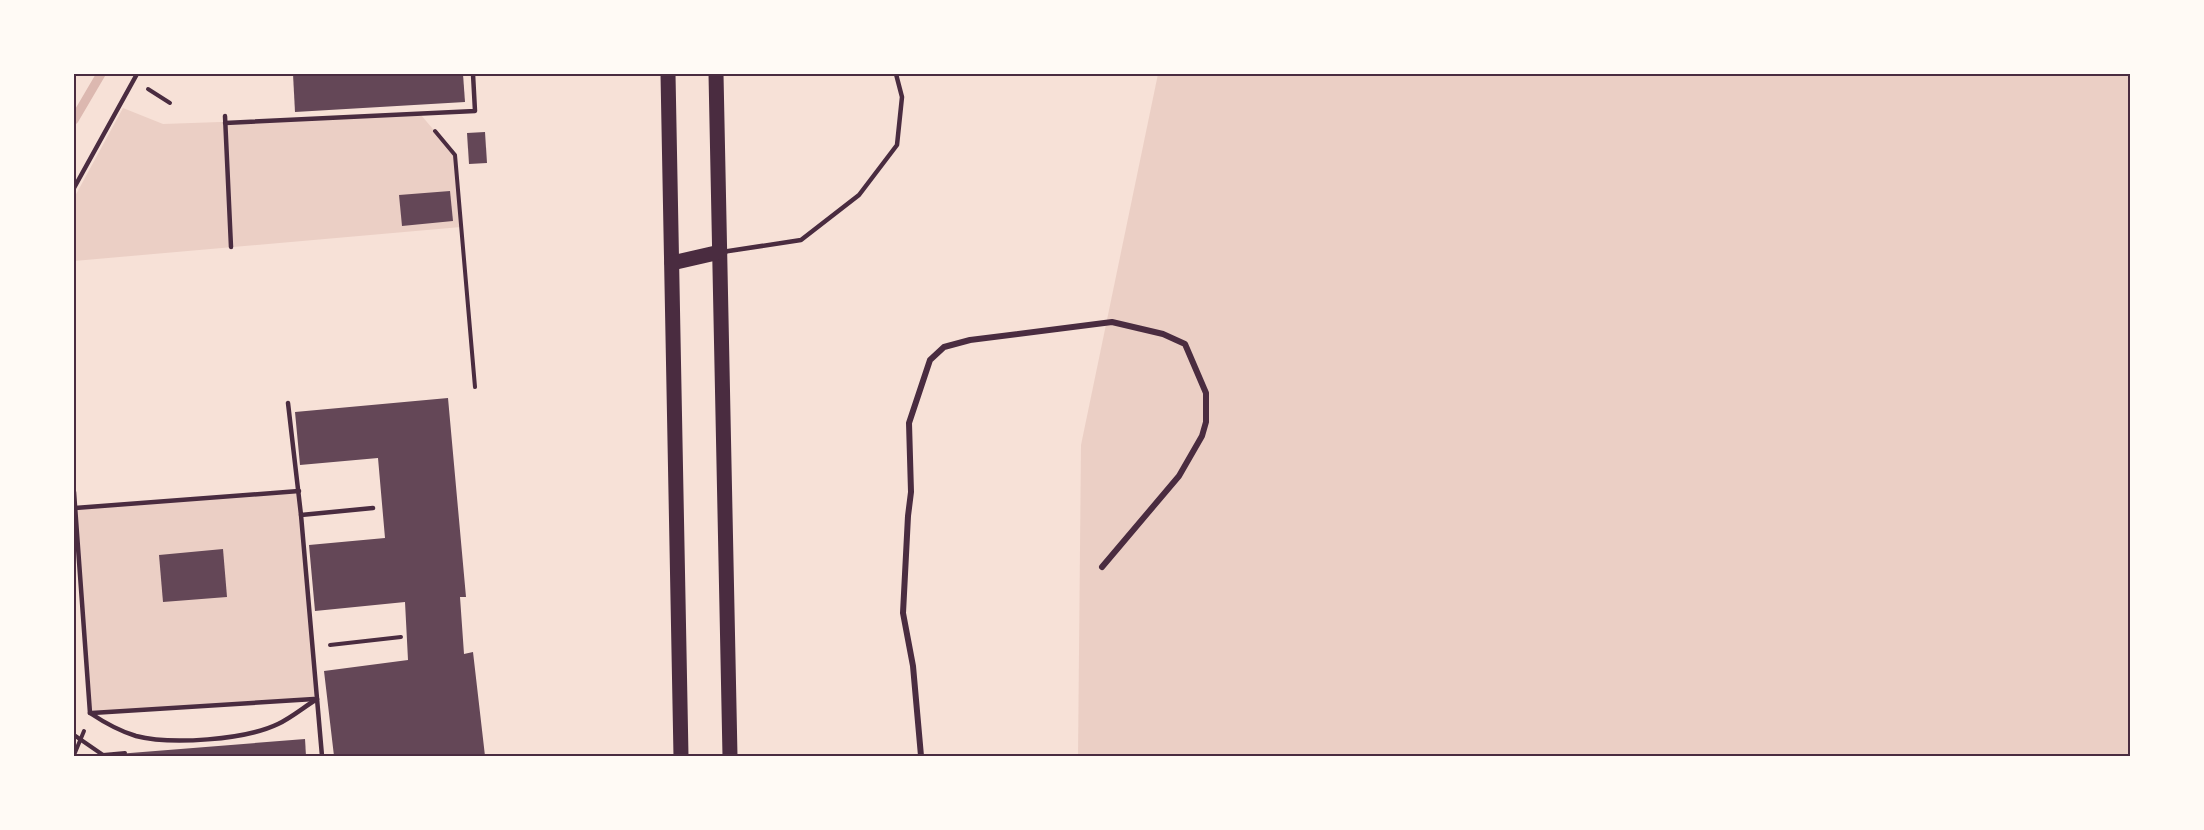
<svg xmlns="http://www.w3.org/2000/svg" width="2204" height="830" font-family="'DM Sans',sans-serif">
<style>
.green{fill:#ebcfc5}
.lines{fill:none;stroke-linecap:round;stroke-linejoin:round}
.stream{stroke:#dcb8b0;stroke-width:9}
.building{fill:#644757}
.path{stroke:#4a2c40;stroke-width:4}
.service{stroke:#4a2c40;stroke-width:4.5}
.minor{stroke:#4a2c40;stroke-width:6}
.primary{stroke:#4a2c40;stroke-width:15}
.neatline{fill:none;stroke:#4a2c40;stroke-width:2}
</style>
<rect width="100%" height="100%" fill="#f7e1d7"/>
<g class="green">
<path d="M 1158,74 L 2130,74 L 2130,756 L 1078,756 L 1081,445 Z"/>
<path d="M 123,108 L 163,124 L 421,115 L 455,155 L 461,227 L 74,261 L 74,198 Z"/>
<path d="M 299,491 L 317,699 L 90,713 L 75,508 Z"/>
</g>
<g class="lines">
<path class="stream" d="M 74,120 L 101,74"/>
</g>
<g class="building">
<path d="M 293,74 L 463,74 L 465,102 L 295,112 Z"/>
<path d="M 485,132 L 487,163 L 469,164 L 467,133 Z"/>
<path d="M 450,191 L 453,221 L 402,226 L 399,195 Z"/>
<path d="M 448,398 L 466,597 L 460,597 L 464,654 L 473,652 L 485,756 L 334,756 L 324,671 L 408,660 L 405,602 L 315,611 L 309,545 L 385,538 L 378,458 L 300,465 L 295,412 Z"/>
<path d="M 223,549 L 227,597 L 163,602 L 159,555 Z"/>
<path d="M 305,739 L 306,756 L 105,756 L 105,755 Z"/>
</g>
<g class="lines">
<g class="path">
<path d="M 148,89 L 170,103"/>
<path d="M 435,131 L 455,155 L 475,387"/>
<path d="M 330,645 L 401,637"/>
<path d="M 74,735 L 103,755 L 125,753"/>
<path d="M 74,755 L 84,731"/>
</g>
<g class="service">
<path d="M 225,116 L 231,247"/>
<path d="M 225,123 L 475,111 L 473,74"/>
<path d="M 74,188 L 137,74"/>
<path d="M 722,252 L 801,240 L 859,195 L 897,145 L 902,97 L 896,74"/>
<path d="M 288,403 L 301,515 L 322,756"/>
<path d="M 74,492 L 90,713"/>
<path d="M 75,508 L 299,491"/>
<path d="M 301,515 L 373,508"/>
<path d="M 90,713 C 105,723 119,731 136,736 C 171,745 245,740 278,724 C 291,718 304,707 317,699"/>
<path d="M 92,713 L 314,699"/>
</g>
<path class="minor" d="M 921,756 L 913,666 L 903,613 L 908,516 L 911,492 L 909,423 L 930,360 L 944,347 L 970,340 L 1112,322 L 1163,334 L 1185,344 L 1206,393 L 1206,422 L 1202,436 L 1179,476 L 1102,567"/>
<g class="primary">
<path d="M 668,74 L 681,756"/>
<path d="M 716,74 L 730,756"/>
<path d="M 672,263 L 720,252"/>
</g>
</g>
<rect width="2204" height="830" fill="none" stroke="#fffaf5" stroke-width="150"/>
<rect x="75" y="75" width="2054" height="680" class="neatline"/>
</svg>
